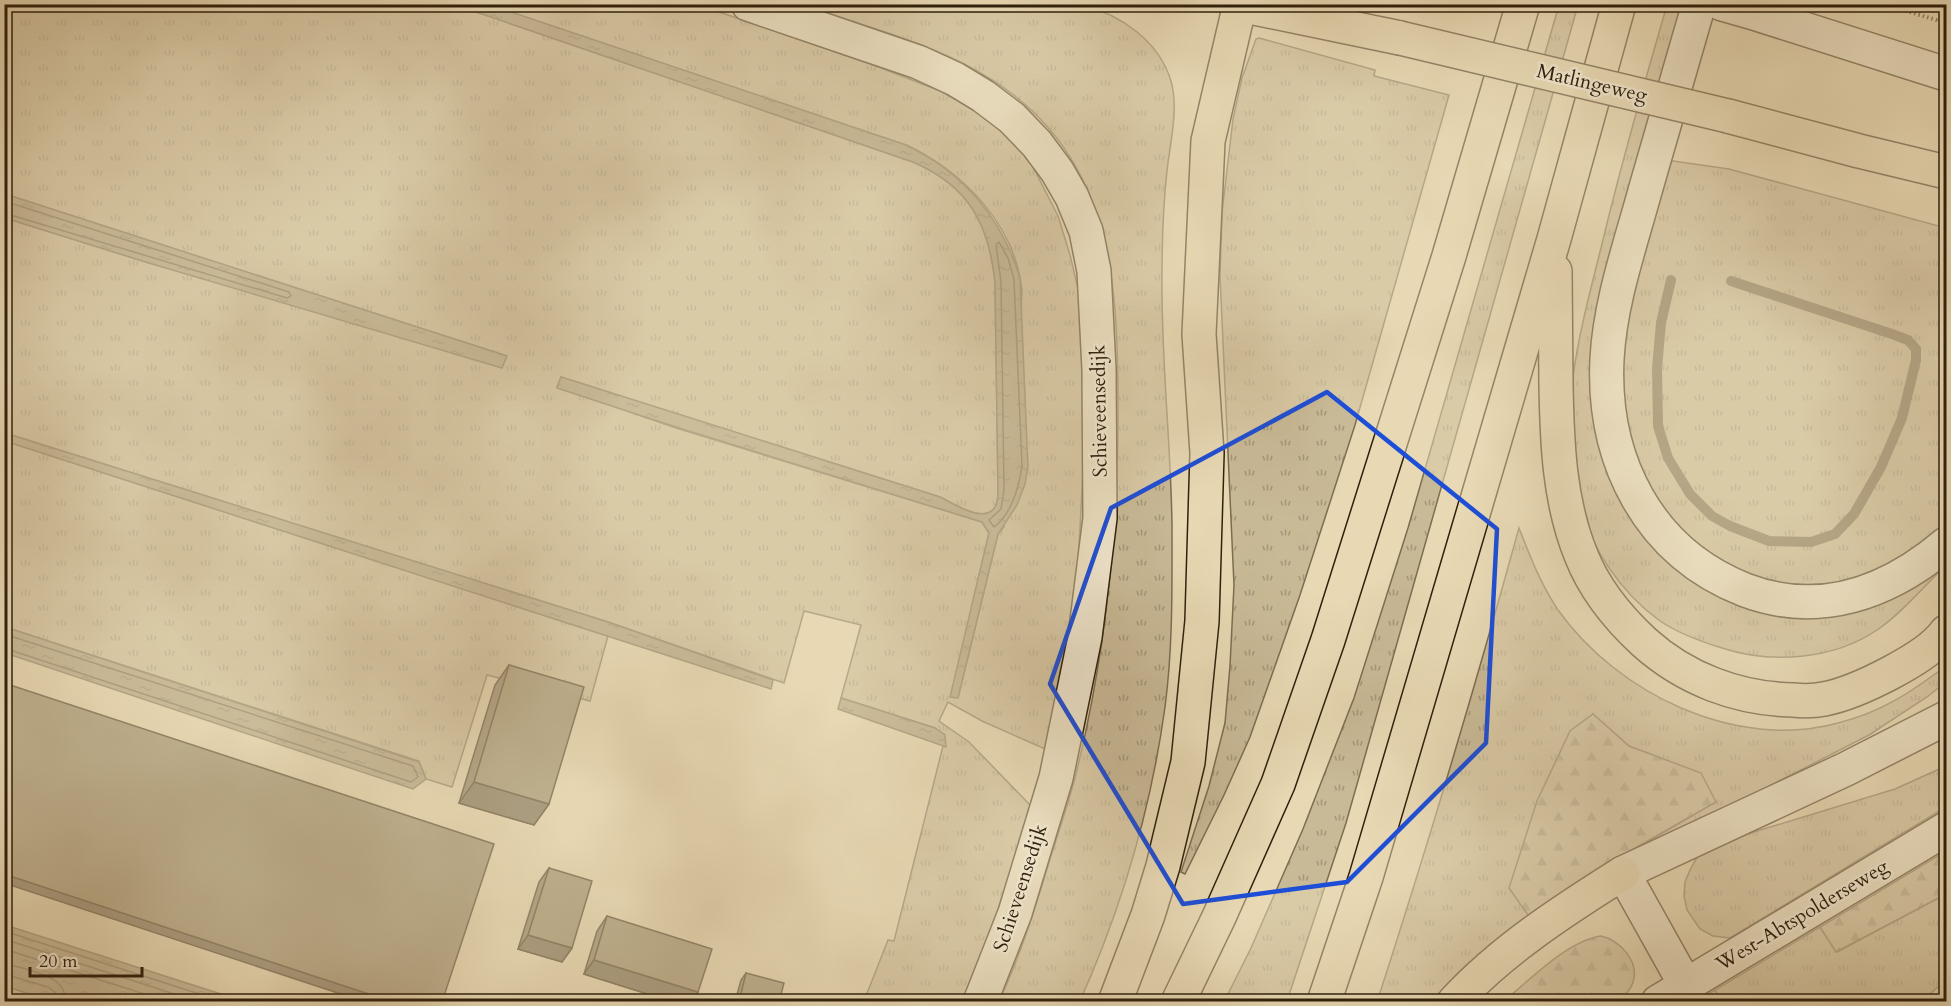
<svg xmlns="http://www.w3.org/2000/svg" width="1951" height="1006" font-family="Cardo,serif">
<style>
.grass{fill:url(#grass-tufts);stroke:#7c6d52;stroke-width:1.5;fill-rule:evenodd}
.forest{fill:url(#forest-firs);stroke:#7c6d52;stroke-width:1.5}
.water{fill:url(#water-ripples);stroke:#78694f;stroke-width:1.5}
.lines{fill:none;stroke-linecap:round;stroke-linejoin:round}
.shore{stroke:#6c5d44;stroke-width:1.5}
.stream{stroke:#78694f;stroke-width:10}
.secondary-casing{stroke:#2f200c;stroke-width:36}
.highway-casing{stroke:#2f200c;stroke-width:36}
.path{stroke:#2f200c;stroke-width:4;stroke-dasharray:1.5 3;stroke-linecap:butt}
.secondary{stroke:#f0e6ce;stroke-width:33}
.highway{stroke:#e8d9b4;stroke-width:33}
.highway-bridge-casing{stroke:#2f200c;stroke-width:36;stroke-linecap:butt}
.highway-bridge{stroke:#e8d9b4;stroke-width:33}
.wall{fill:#7b6e55;stroke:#2f200c;stroke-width:1.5}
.shaded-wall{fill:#645a45;stroke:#2f200c;stroke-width:1.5}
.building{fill:#8f8063;stroke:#2f200c;stroke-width:1.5}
.marked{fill:none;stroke:#1d4ed8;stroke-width:4.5;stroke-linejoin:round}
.labels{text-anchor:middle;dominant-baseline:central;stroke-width:5;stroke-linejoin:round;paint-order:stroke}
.street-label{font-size:20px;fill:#2f200c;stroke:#f0e6ce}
</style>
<defs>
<pattern id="grass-tufts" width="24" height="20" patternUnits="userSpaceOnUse" patternTransform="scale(1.5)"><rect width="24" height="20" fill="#c9ba97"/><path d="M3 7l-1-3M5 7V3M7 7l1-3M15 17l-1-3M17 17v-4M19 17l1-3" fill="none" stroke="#a4977a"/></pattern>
<pattern id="forest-firs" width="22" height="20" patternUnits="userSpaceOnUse" patternTransform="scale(1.5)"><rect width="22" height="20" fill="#c9ba97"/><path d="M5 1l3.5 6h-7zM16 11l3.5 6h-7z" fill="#a4977a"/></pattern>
<pattern id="water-ripples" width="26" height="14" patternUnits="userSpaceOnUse" patternTransform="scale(1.5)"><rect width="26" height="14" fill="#a99a7b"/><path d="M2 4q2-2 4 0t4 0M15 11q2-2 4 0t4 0" fill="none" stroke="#8a7d63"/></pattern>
</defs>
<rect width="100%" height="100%" fill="#e8d9b4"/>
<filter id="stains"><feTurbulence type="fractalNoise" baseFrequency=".00333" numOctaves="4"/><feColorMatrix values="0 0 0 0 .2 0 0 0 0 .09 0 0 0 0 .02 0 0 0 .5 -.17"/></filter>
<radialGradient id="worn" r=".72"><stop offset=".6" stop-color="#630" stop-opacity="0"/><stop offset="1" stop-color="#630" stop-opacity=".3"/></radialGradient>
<g class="grass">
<path d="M 5,4 L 456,5 L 913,162 C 969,186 989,224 995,282 L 998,490 C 998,494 998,501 996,505 C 987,526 954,504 940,497 L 561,377 L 557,387 L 676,428 L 982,522 L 989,533 L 975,593 L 958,698 L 998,534 L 1004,527 L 1022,292 C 1016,226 964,172 906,145 L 490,5 L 699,5 L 876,66 L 940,91 L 966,105 L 991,123 L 1013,142 L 1032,165 L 1058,216 L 1070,255 L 1079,293 L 1085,433 L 1078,566 L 1061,675 L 1045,749 L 982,721 L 948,702 L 939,721 L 969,742 L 1032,807 L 990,934 L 962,1001 L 864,1001 L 888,940 L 894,941 L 945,738 L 935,728 L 841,698 L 861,625 L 804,611 L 784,683 L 608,622 L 5,433 L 5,218 L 149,263 L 507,356 L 5,194 Z"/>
<path d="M 802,5 L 1083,5 C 1121,15 1159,41 1171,81 C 1179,110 1170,142 1167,171 C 1163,206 1162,241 1162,277 C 1161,360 1171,443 1172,526 C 1172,586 1173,647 1165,707 C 1151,809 1122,907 1080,1001 L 999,1001 C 1021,955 1036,905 1051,856 C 1060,827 1070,799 1077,770 C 1107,647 1119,519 1118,392 C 1117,303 1114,211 1056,137 C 992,56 895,37 802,5 Z"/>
<path d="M 1559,5 L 1578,5 L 1346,823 L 1287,1001 L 1224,1002 L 1251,948 L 1303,829 L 1354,698 L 1408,528 Z"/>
<path d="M 1667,5 L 1688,5 L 1633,194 L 1612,469 L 1755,606 L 1938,569 L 1937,574 C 1918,593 1899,615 1877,630 C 1833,660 1771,664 1722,648 C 1702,642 1678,633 1660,621 C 1620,592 1589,546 1578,498 C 1575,486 1575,472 1574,460 C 1571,432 1570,405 1573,377 C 1579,332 1591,288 1602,244 C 1621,164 1644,84 1667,5 Z"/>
<path d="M 1259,38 L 1375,70 L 1374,76 L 1449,95 L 1355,425 L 1300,595 L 1250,737 L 1224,795 L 1185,874 L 1181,872 L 1209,786 L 1225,723 L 1230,666 L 1234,585 L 1220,276 L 1222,213 L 1233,119 L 1242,78 L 1256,39 Z"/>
<path d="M 1666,160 L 1729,169 L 1946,228 L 1946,529 L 1894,570 L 1798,591 L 1696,555 L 1640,484 L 1621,399 L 1627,301 Z"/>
<path d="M 5,441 L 608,636 L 590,701 L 487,675 L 452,787 L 426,779 L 419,761 L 5,627 Z"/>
<path d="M 1519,528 C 1530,556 1541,585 1558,610 C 1618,694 1736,751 1838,723 C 1882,712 1911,692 1946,666 L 1946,682 L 1927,697 L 1869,735 L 1719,812 L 1469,971 L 1437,1001 L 1377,1002 C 1428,845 1475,687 1519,528 ZM 1593,714 L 1629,746 L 1663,761 L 1716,802 L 1563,891 Z"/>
<path d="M 1946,766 L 1946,807 L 1730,938 L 1713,936 L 1700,929 L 1687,910 L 1684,896 L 1685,882 L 1690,870 L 1696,859 L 1708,846 L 1895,789 Z"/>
<path d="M 1946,894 L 1946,980 L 1922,1001 L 1720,1001 L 1715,990 L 1820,927 L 1837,952 Z"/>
<path d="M 5,986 L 51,1001 L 5,1001 Z"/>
</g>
<g class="forest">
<path d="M 1593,714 L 1629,746 L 1701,773 L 1716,802 L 1588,875 L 1528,915 L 1509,888 L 1537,801 L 1570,731 Z"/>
<path d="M 1946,851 L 1946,894 L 1836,952 L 1820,927 Z"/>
<path d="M 1601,936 C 1619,940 1640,961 1633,982 C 1631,989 1625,996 1620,1001 L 1504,1001 C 1530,980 1567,941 1601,936 Z"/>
<path d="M 1715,990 L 1720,1001 L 1696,1001 Z"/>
</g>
<g class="water">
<path d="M 456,5 L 490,5 L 906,145 C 963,172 1002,218 1020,278 L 1028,467 L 1025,484 L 1017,505 L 998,534 L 958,698 L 950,697 L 989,533 L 982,522 L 676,427 L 557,388 L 561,377 L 940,497 C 954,504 987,526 996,505 C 998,501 998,494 998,490 L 995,282 C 989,224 969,186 913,162 Z"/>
<path d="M 5,194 L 507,356 L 502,368 L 149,263 L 5,218 Z"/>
<path d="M 5,433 L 608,622 L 773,680 L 771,689 L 5,441 Z"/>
<path d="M 5,627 L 419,762 L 426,779 L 413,789 L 5,653 Z"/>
<path d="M 841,698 L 935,728 L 945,735 L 946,747 L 838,709 Z"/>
<path d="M 5,925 L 243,1001 L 51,1001 L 5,986 Z"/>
</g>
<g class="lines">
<g class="shore">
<path d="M 4,201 L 289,292 L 291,296 L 287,298 L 4,213"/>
<path d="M 999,242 L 1008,258 L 1014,279 L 1022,466 C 1019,487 1011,515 994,527 L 989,520 L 1001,509 L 1004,490 L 1001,282 L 996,245 Z"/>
<path d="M 4,634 L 413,766 L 418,777 L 411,782 L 4,648"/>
<path d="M 4,931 L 224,1002"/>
<path d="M 4,939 L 199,1002"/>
<path d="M 4,949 L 169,1002"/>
<path d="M 4,965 C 17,965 51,975 59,984 C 64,989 65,995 66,1002"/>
<path d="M 4,974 L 48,987 L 55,992 L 57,1002"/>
</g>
<path class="stream" d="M 1671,280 L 1661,323 L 1657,368 L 1658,426 L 1668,458 L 1690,494 L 1712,516 L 1730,526 L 1769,541 L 1811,542 L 1835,534 L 1854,514 L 1881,467 L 1902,418 L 1916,360 L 1916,349 L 1908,340 L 1892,334 L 1731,281"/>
<defs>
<g id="secondary">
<path d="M 748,4 L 918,62 L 955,79 L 983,96 L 1012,118 L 1037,144 L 1057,171 L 1072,197 L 1086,231 L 1094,271 L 1099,369 L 1100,518 L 1085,637 L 1056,778 L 1015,913 L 980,1002"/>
<path d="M 1699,4 C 1681,67 1663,129 1645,191 C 1630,246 1610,302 1607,359 C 1602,460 1648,552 1745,590 C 1819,618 1888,593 1946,544"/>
<path d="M 1722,4 L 1757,14 L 1946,74"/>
<path d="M 1685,984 L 1623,873 L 1846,769 L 1946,718"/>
<path d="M 1658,1002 L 1946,829"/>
</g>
<g id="highway">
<path d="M 1235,4 L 1400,38"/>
<path d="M 1728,116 L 1859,151 L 1946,172"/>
<path d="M 1555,271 C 1555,309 1556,347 1556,385 C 1557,442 1559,501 1581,555 C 1594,588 1618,618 1644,642 C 1685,679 1738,699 1793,700 C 1803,701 1814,701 1824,699 C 1856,693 1928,658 1946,632"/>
<path d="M 1115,1002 L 1148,915 L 1163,866 L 1188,762 L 1202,621 L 1207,453 L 1199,334 L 1208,141 L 1240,4"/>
<path d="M 1178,1002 L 1219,917 L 1278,784 L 1328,640 L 1449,256 L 1523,4"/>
<path d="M 1324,1002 L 1366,877 L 1554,239 L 1619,4"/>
<path d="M 1454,1002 C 1502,950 1564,910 1623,873"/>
</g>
</defs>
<use href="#secondary" class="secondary-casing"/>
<use href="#highway" class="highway-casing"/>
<g class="path">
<path d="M 1884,4 L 1946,23"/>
<path d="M 1939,21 L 1942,12 L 1941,4"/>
</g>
<use href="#secondary" class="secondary"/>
<use href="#highway" class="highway"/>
<defs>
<path id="highway-bridge" d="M 1400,38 L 1728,116"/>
</defs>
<use href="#highway-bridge" class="highway-bridge-casing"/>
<use href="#highway-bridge" class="highway-bridge"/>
</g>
<g class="wall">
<path d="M 509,665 L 549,804 L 534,825 L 459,803 L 495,685 Z"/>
<path d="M 549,868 L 572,948 L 562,962 L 518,949 L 539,882 Z"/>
<path d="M 607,916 L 698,992 L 692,1002 L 673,1002 L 584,974 L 597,931 Z"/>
<path d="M 746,973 L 779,1002 L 735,1002 L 741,980 Z"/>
</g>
<g class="shaded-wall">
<path d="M 474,782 L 549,804 L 534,825 L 459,803 Z"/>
<path d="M 4,874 L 393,1002 L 365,1002 L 4,883 Z"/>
<path d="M 528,935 L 572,948 L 562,962 L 518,949 Z"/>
<path d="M 594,960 L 698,992 L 692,1002 L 673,1002 L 584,974 Z"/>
</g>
<g class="building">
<path d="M 509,665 L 584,687 L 549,804 L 474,782 Z"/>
<path d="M 4,683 L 494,844 L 442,1002 L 393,1002 L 4,874 Z"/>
<path d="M 549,868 L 592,881 L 572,948 L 528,935 Z"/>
<path d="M 607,916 L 712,949 L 698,992 L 594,960 Z"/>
<path d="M 746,973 L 784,983 L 779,1002 L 739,1002 Z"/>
</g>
<path d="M0 0H1951V1006H0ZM 1327,392 L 1497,529 L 1486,743 L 1347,882 L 1183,904 L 1050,684 L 1111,508 Z" fill="#e8d9b4" fill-opacity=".55" fill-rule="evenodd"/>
<path class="marked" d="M 1327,392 L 1497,529 L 1486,743 L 1347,882 L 1183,904 L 1050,684 L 1111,508 Z"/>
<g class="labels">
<g class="street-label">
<text transform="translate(1592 83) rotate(13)">Matlingeweg</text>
<text transform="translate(1099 411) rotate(-91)">Schieveensedijk</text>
<text transform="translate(1020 888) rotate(-72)">Schieveensedijk</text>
<text transform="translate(1802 915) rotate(-31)">West-Abtspolderseweg</text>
</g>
</g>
<rect width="1951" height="1006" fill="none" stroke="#e8d9b4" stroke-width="24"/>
<rect x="6" y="6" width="1939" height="994" fill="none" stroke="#2f200c" stroke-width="3"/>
<rect x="12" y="12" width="1927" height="982" fill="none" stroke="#2f200c" stroke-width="1.5"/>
<path d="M30 967v9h112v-9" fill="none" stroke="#2f200c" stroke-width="3"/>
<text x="39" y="967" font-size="18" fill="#2f200c" stroke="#f0e6ce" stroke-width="4.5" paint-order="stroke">20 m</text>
<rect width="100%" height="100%" filter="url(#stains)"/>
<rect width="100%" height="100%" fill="url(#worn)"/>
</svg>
